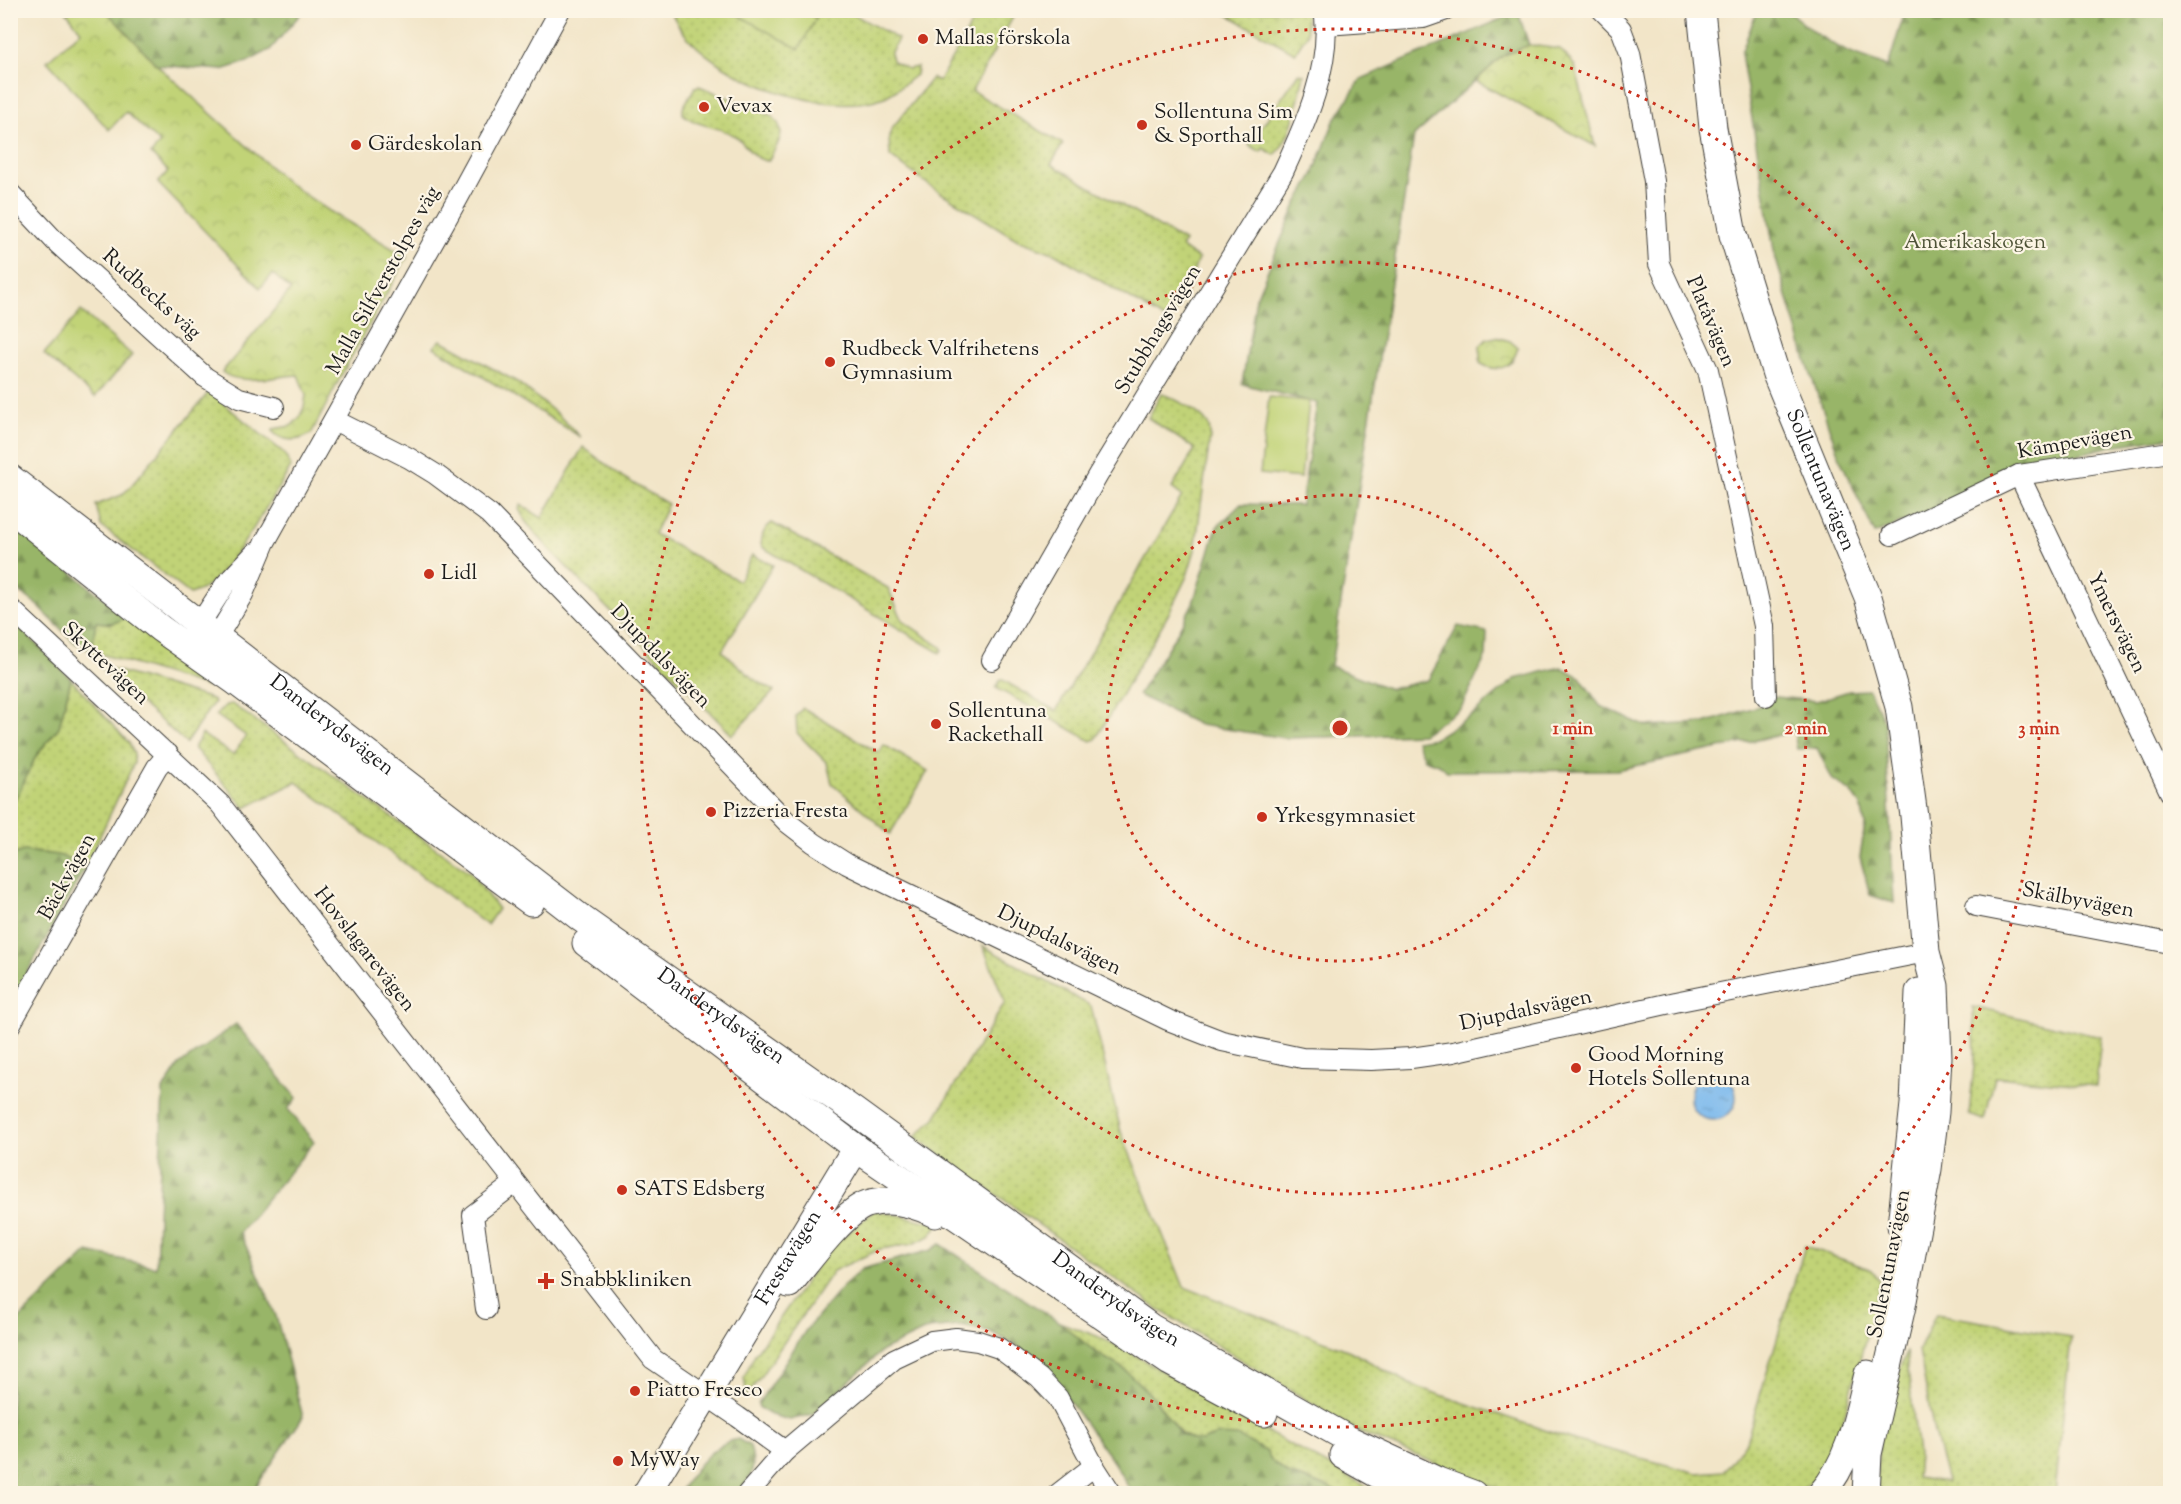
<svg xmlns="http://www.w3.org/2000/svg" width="2181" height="1504" font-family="'Sorts Mill Goudy',serif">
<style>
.grass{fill:url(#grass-dots);stroke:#6e784a;stroke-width:1.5}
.forest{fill:url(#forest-firs);stroke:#5a6842;stroke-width:1.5}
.park{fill:url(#park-crowns);stroke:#6e784a;stroke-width:1.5}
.pitch{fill:#c1d377;stroke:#6e784a;stroke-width:1.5}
.water{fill:url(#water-ripples);stroke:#4a6a84;stroke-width:1.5}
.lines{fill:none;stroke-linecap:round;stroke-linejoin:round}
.street-casing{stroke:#3c3a36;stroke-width:22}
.secondary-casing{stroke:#3c3a36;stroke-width:29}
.street{stroke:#fff;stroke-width:20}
.secondary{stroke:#fff;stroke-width:27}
.ring{fill:none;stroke:#c8321e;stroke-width:3;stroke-dasharray:3 6}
.poi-dot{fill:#c8321e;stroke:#fcf5e5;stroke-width:2}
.labels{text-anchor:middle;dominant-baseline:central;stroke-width:4.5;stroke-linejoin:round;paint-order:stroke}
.poi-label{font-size:21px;fill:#1c1c1c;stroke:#fcf5e5;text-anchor:start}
.park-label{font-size:21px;fill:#4e5337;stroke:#fcf5e5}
.street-label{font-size:21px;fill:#1c1c1c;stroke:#fcf5e5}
.centre{fill:#c8321e;stroke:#fcf5e5;stroke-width:3}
.ring-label{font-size:18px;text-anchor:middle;font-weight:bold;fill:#c8321e;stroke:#fcf5e5;stroke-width:4.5;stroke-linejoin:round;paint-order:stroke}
</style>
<defs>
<pattern id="grass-dots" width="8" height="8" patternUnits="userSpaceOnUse" patternTransform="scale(1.5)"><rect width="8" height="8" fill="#c1d377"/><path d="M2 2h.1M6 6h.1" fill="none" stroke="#a5b566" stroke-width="1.8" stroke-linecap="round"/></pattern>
<pattern id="forest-firs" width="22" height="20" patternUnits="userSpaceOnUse" patternTransform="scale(1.5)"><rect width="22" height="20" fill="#98b568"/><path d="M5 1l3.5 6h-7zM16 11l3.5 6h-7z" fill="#7b9255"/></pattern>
<pattern id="park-crowns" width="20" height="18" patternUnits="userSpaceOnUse" patternTransform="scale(1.5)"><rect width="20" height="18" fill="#c1d377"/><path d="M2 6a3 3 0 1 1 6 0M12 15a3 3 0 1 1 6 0" fill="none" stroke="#a5b566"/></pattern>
<pattern id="water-ripples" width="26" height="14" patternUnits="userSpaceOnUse" patternTransform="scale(1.5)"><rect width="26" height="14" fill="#79b8ed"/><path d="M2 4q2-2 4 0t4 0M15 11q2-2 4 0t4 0" fill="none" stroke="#6295bf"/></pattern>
</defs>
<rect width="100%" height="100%" fill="#fcf5e5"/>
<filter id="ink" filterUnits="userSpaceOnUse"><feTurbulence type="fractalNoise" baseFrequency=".0167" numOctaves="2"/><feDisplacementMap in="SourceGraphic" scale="12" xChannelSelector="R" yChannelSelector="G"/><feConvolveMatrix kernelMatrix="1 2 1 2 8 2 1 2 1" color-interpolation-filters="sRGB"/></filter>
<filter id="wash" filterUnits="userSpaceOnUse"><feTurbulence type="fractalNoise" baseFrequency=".008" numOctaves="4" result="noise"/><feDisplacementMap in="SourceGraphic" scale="24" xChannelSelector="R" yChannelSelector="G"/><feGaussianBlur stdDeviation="1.35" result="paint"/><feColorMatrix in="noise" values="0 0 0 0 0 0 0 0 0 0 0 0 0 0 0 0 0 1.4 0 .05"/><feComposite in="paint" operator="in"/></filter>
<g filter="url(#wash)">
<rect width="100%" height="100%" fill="#f2e5c8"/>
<g class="grass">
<path d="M 671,11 L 848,11 L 898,39 L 890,54 L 893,62 L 908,69 L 917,67 L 916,75 C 905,83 894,94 882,98 C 820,120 695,73 671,11 Z"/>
<path d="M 979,11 L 1002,11 L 1013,17 L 972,91 L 1063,144 L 1051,164 L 1185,242 L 1181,247 L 1199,259 C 1193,268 1193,277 1189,287 C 1184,299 1176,310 1169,322 L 1056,254 L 1018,240 L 933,188 L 890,156 L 889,137 L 893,127 L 932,78 L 939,81 Z"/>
<path d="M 1221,11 L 1306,11 L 1307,34 L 1295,53 Z"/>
<path d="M 1299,73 L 1304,75 C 1297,101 1294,135 1275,155 L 1263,148 L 1261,152 L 1249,145 Z"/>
<path d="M 699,86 L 770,115 C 790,130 778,144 768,161 C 751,159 748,145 735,136 C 718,125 698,128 683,114 L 683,108 L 695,87 Z"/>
<path d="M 441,340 L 517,382 L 556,413 L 581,437 L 434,347 Z"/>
<path d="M 209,392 L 284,453 L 291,467 C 269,502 238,560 207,586 C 202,590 196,592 190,594 L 101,526 L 96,505 L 122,495 L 130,487 Z"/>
<path d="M 1161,394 C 1173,397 1206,415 1209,427 C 1210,430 1210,434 1210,437 L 1195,550 L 1187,576 L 1168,615 L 1096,739 L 1091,741 L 996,688 L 1001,679 L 1056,711 L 1182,496 L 1172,488 L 1195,449 L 1148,418 Z"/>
<path d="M 583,447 L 624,478 L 668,504 L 654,534 L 739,581 L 752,555 L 773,565 L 722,651 L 755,680 L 774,691 L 732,735 L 550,550 L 526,522 L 519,509 L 521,505 L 542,518 Z"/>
<path d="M 772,523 L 888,588 L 903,621 L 941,647 L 942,650 L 940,653 L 762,547 C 759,539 765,527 772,523 Z"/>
<path d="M 126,616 L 202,670 L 211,682 L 207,687 L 91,651 L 96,622 L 111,624 Z"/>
<path d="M 98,665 L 212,699 L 214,702 L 186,743 Z"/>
<path d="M 71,679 L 129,743 L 134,754 L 134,763 L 86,866 C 61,856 36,847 11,855 L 10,806 L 19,792 L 36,756 L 59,727 Z"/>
<path d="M 232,704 L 471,873 L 498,909 L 487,925 L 296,782 L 245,808 L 194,748 L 202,734 L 233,755 L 246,736 L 216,715 L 226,705 Z"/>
<path d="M 803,708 L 879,753 L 884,745 L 928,771 L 890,834 L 832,783 L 827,763 L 797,733 L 796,716 Z"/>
<path d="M 983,946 L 1091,1006 L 1121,1132 L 1184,1287 L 1350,1351 L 1414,1386 L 1577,1441 L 1697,1473 L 1724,1471 L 1746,1442 L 1805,1246 L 1872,1270 L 1881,1282 L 1844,1417 L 1818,1477 L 1795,1493 L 1508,1493 L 1359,1432 L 1158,1309 L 915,1137 L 935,1118 L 1005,1002 Z"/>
<path d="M 1973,1007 L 2101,1037 L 2096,1086 L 1995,1077 L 1985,1120 L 1969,1115 L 1975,1056 Z"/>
<path d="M 875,1210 L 939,1224 L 930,1236 L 913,1244 L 880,1249 L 833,1271 L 747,1396 L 744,1377 L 755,1354 L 828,1250 Z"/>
<path d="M 1936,1314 L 2071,1337 L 2055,1493 L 1875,1494 L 1880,1431 L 1906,1351 L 1918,1455 L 1916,1478 L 1947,1482 L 1933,1428 L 1919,1350 Z"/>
<path d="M 1059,1322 L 1097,1336 L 1128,1351 L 1229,1411 L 1378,1493 L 1341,1493 L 1317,1483 L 1288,1474 L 1272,1461 L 1266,1451 L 1218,1435 L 1202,1441 L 1192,1440 L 1180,1433 L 1155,1399 L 1124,1369 L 1098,1354 Z"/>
</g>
<g class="forest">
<path d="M 106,11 L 303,11 L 270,50 L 247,62 L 222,70 L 157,65 Z"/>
<path d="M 1757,11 L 1788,11 L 1816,34 L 1847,52 L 1888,67 L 1905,11 L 2170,11 L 2170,437 L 2112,446 L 2043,463 L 1875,534 L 1840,459 L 1808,366 L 1775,256 L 1741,53 Z"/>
<path d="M 1518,12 L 1529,45 L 1503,56 L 1414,136 L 1331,666 L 1390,689 L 1428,680 L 1458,626 L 1487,632 L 1486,656 L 1461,708 L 1422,734 L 1286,738 L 1199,725 L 1138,695 L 1177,633 L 1193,603 L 1217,527 L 1241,504 L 1301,505 L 1317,403 L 1242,384 L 1256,298 L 1296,205 L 1313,175 L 1334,121 L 1361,79 Z"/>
<path d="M 11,524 L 126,616 C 118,625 107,623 96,622 L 91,651 L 75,643 L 35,603 L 11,585 Z"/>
<path d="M 11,619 L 71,679 L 59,727 L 36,756 L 19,792 L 11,806 Z"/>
<path d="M 1561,667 L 1580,677 L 1600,706 L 1645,726 L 1704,723 L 1759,706 L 1776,697 L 1817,701 L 1849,691 L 1869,690 L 1885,723 L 1894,903 L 1870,895 L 1860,857 L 1865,825 L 1861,805 L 1851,792 L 1832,779 L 1817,748 L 1797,749 L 1794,732 L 1617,770 L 1447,771 L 1438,764 L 1424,759 L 1416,741 L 1435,738 L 1472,715 L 1515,679 Z"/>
<path d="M 24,851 L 58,855 L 86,866 L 11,1002 L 11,855 Z"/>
<path d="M 236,1024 L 297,1098 L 288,1109 L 314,1142 L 240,1232 L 276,1316 L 303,1417 L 253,1491 L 247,1493 L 11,1493 L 11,1327 L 88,1252 L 156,1267 L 163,1090 L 179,1065 Z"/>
<path d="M 940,1244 L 1059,1322 L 1098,1354 L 1124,1369 L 1155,1399 L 1180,1434 L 1192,1440 L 1202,1441 L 1218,1435 L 1237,1436 L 1266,1451 L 1272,1461 L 1288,1474 L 1317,1483 L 1341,1493 L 1132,1493 L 1114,1463 L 1046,1369 L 1019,1347 L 989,1331 L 959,1326 L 928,1329 L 882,1351 L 813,1414 L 790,1420 L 771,1415 L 759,1408 L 758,1404 L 806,1330 L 845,1284 L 862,1269 L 931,1250 Z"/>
<path d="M 738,1439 L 750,1446 C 756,1468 753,1477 737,1493 L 678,1494 C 693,1472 710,1444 738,1439 Z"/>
</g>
<g class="park">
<path d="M 66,11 L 106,11 L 157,65 L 288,183 L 331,212 L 407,257 L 349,361 L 311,434 C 299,441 284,443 273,432 L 273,429 L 291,426 L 299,418 L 304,407 L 306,395 L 298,375 C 278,376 238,386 222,372 L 291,290 L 273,274 L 260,288 L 158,183 L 168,171 L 151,154 L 160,143 L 126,112 L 109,130 L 47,61 L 81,31 Z"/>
<path d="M 1529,45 L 1560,49 L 1575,66 L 1595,146 L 1476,81 L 1503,56 Z"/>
<path d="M 81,311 L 132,355 L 95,397 L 44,354 Z"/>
<path d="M 1496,337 L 1510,341 L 1518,348 C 1512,368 1498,374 1480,363 L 1480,346 L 1487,339 Z"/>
</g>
<g class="pitch">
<path d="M 731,11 L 803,11 L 816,18 L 799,49 Z"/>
<path d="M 1269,397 L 1309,401 L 1301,478 L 1260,474 Z"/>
</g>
<circle class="water" cx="1713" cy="1097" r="23"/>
</g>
<g filter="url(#ink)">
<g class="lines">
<defs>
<g id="street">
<path d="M 1602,10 L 1621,29 L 1630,53 L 1654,181 L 1659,264 L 1708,370 L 1764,626 L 1766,696"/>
<path d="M 1326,25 L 1423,18 L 1446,10"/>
<path d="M 10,193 L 54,240 L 205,377 L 239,398 L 274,407"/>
<path d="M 334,420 L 409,458 L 435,474 L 489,514 L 788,823 L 814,843 L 847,864 L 1168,1020 L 1222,1041 L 1302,1058 L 1371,1060 L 1411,1058 L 1453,1052 L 1675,1002 L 1926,952"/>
<path d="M 2019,475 L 2170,792"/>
<path d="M 1892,535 L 2019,475 L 2170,452"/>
<path d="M 10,608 L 220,804 L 653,1359 L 738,1417 L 785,1451"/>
<path d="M 193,634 L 225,585 L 255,553"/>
<path d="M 211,647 L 243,594 L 265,542 L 458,198 L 560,10"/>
<path d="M 992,660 L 1098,475 L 1283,172 C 1305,125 1333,63 1324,10"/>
<path d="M 1976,906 L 2170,943"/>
<path d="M 10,1025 L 157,767 L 168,754"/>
<path d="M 486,1309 L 473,1215 L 515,1183"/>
<path d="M 747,1494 L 785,1451 L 894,1359 L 932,1341 L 956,1338 L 978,1341 L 999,1348 L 1039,1378 L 1058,1398 L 1094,1466 L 1112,1494"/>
<path d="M 1058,1494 L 1094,1466"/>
</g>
<g id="secondary">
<path id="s1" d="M 1701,10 L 1713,128 L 1733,235 L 1776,374 L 1868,597 L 1899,707 L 1914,816 L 1926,952 L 1935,986 L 1938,1057 L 1935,1112 L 1928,1169 L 1902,1306 L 1868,1454 L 1866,1494"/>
<path id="s2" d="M 10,478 L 582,919 L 854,1111 L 1150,1327 L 1350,1440 L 1438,1481 L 1473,1494"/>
<path d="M 10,508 L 161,629 L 235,681 L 531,902"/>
<path d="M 586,943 L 856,1148 L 1170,1362 L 1264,1413"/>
<path d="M 1901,1226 L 1914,1104 L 1919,992"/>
<path d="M 789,1284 C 806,1264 843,1212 867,1204 C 890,1197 914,1203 935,1214"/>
<path d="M 1343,1455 L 1388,1480 L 1419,1494"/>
<path id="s3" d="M 646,1494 L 856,1148"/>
<path d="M 1821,1494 C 1850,1462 1858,1415 1868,1374"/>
</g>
</defs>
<use href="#street" class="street-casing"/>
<use href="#secondary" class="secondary-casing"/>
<use href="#street" class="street"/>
<use href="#secondary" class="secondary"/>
</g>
</g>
<g class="ring">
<circle cx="1340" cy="728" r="233"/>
<circle cx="1340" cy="728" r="466"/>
<circle cx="1340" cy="728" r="699"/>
</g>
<g class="poi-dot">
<circle cx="923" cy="39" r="6"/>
<circle cx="704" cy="107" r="6"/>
<circle cx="1142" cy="125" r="6"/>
<circle cx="356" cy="145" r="6"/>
<circle cx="830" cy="362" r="6"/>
<circle cx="429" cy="574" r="6"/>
<circle cx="936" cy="724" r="6"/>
<circle cx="711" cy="812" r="6"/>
<circle cx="1262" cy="817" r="6"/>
<circle cx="1576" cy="1068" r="6"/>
<circle cx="622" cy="1190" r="6"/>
<path d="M543 1272h6v6h6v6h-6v6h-6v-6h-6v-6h6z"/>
<circle cx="635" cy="1391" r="6"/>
<circle cx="618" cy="1461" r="6"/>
</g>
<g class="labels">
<g class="poi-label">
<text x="935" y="39">Mallas förskola</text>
<text x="716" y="107">Vevax</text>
<text x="1154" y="113">Sollentuna Sim<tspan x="1154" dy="24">&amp; Sporthall</tspan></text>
<text x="368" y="145">Gärdeskolan</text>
<text x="842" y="350">Rudbeck Valfrihetens<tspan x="842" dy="24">Gymnasium</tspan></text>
<text x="441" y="574">Lidl</text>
<text x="948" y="712">Sollentuna<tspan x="948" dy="24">Rackethall</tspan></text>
<text x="723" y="812">Pizzeria Fresta</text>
<text x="1274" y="817">Yrkesgymnasiet</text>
<text x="1588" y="1056">Good Morning<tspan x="1588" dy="24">Hotels Sollentuna</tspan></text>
<text x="634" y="1190">SATS Edsberg</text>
<text x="560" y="1281">Snabbkliniken</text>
<text x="647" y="1391">Piatto Fresco</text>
<text x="630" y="1461">MyWay</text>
</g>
<g class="park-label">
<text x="1975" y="243">Amerikaskogen</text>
</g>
<g class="street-label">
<text transform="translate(384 281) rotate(-61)">Malla Silfverstolpes väg</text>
<text transform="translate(151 295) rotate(42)">Rudbecks väg</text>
<text transform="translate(1710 322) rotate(67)">Platåvägen</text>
<text transform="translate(1159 330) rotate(-59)">Stubbhagsvägen</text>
<text transform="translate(2075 443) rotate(-10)">Kämpevägen</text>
<text stroke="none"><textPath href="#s1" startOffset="488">Sollentunavägen</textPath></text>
<text transform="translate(2116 623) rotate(64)">Ymersvägen</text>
<text transform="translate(660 657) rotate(46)">Djupdalsvägen</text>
<text transform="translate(105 664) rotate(43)">Skyttevägen</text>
<text stroke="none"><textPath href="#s2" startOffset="406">Danderydsvägen</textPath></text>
<text transform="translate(68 877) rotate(-61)">Bäckvägen</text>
<text transform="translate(2078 901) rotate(11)">Skälbyvägen</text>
<text transform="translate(1059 941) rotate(26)">Djupdalsvägen</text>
<text transform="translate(364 950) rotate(52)">Hovslagarevägen</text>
<text transform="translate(1526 1011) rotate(-12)">Djupdalsvägen</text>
<text stroke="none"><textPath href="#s2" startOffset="892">Danderydsvägen</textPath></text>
<text stroke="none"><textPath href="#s3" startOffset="276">Frestavägen</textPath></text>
<text transform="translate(1890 1264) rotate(-79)">Sollentunavägen</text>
<text stroke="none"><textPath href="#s2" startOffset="1378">Danderydsvägen</textPath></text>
</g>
</g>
<circle cx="1340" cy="728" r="9" class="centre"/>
<g class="ring-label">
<text x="1573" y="734">1 min</text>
<text x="1806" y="734">2 min</text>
<text x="2039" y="734">3 min</text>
</g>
<rect width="2181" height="1504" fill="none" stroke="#fcf5e5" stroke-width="36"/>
</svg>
